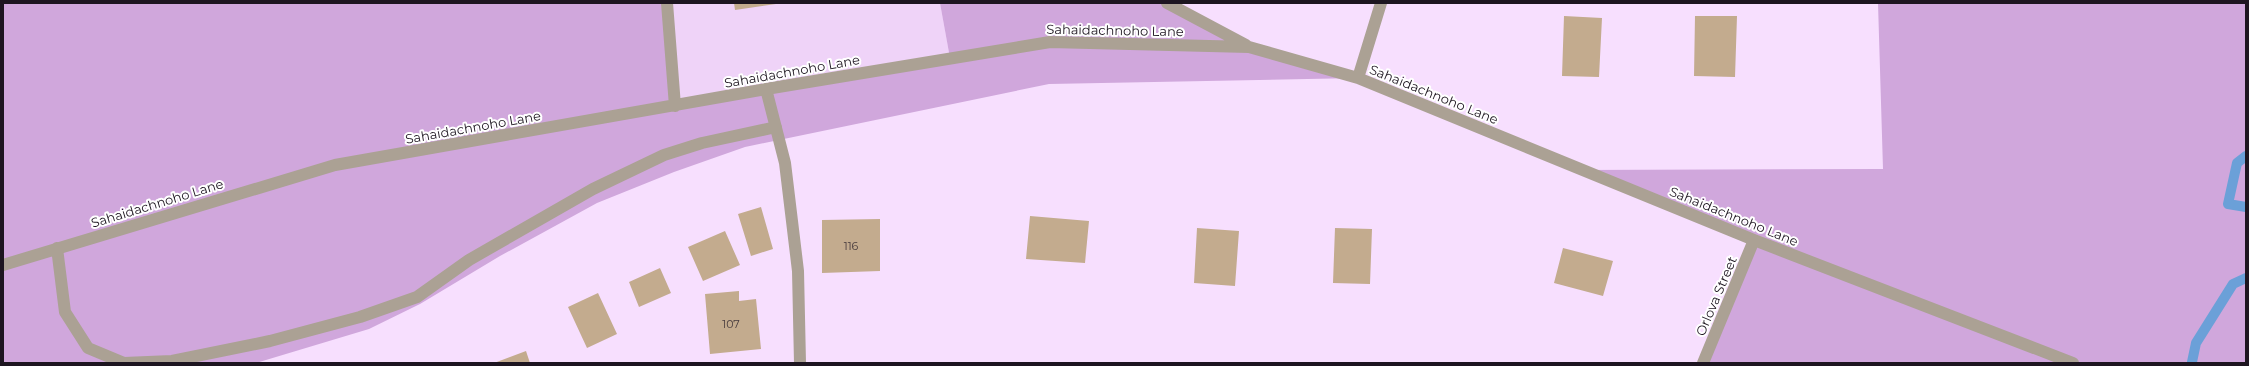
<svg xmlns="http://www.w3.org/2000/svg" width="2249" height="366" font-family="Montserrat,sans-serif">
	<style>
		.built { fill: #efd3f8 }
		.green { fill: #d0a7dc }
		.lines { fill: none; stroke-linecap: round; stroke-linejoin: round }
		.stream { stroke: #6ba0d8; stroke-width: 10 }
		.building { fill: #c3ab8e }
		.minor { stroke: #aba194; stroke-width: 12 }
		.labels { text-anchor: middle; stroke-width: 4; stroke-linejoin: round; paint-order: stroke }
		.number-label { font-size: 11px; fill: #463a3c }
		.street-label { font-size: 13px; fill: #1d1520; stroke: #fff }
	</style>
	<rect width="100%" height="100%" fill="#f7dffe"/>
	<path class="built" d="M667 3H940L950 58 675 106Z"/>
	<path class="green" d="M3 3H667L675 105 950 58 940 3H1167L1249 47 1358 78 1049 84 745 147 674 172 597 203 500 256 420 304 369 329 256 363H3Z
		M1878 3H2246V363H1703L1754 240 1580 170 1883 169Z"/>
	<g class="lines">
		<path class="stream" d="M2246 156 2237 163 2228 204 2246 207
			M2192 362 2196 343 2233 284 2246 278"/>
	</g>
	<path class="building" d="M734 3H776V4L735 10Z
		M1564 16 1602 18 1599 77 1562 76Z
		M1695 16H1737L1735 77 1694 76Z
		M761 207 773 249 751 256 738 214Z
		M1030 216 1089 221 1085 263 1026 259Z
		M880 219V271L822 273V220Z
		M1197 228 1239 231 1235 286 1194 283Z
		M1335 228 1372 229 1370 284 1333 283Z
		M725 231 740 265 703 281 688 247Z
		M1563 248 1613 261 1603 296 1554 283Z
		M660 268 671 293 639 307 629 282Z
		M739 291V301L756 299 761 349 710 354 705 294Z
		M598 293 617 334 587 348 568 307Z
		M526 351 530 363H494Z"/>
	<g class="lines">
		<path class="minor" d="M667 3 675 106
			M1167 3 1246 45
			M1358 78 1381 3
			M766 89 785 163 798 271 800 363
			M57 248 65 312 88 348 124 363 172 361 270 341 360 317 417 297 469 260 593 189 664 155 702 143 776 127
			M3 265 335 165 766 89 1050 42 1249 47 1358 78 1754 240 2073 363
			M1703 363 1754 240"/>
	</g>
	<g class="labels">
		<g class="number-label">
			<text x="851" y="250">116</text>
			<text x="731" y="328">107</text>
		</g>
		<g class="street-label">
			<text transform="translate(1115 30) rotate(1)" y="5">Sahaidachnoho Lane</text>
			<text transform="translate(792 71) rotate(-10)" y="5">Sahaidachnoho Lane</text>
			<text transform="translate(1434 94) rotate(22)" y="5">Sahaidachnoho Lane</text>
			<text transform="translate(473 127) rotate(-10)" y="5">Sahaidachnoho Lane</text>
			<text transform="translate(157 203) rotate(-17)" y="5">Sahaidachnoho Lane</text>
			<text transform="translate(1734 216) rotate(22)" y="5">Sahaidachnoho Lane</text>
			<text transform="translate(1716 296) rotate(-67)" y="5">Orlova Street</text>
		</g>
	</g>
	<rect width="2249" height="366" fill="none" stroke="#1d1520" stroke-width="8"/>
</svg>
